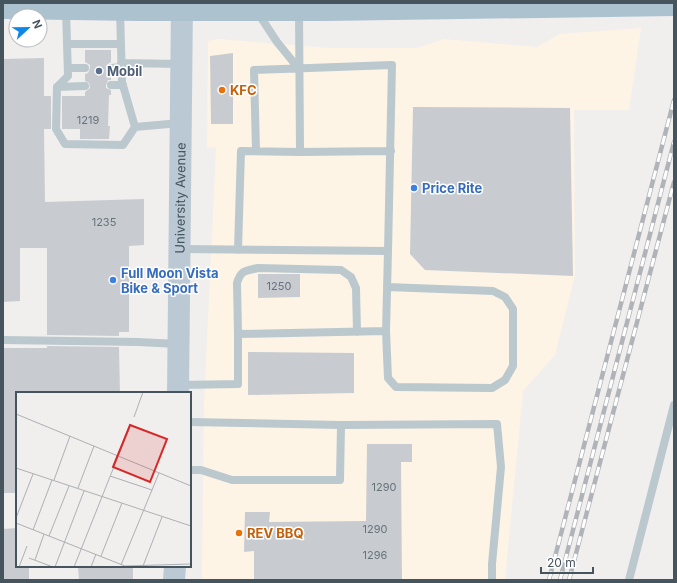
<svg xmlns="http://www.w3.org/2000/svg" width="677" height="583" font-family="Inter,sans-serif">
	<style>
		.commercial { fill: #fdf4e6 }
		.building { fill: #c8ccd1 }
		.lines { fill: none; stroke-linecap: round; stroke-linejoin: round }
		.lane { stroke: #bbc8ce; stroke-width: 8 }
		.secondary { stroke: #bbc9d4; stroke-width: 22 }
		.primary { stroke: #acc2cf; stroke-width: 22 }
		.rail-casing { stroke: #b0b4b9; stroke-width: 4.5 }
		.rail { stroke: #fff; stroke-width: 3; stroke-dasharray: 9; stroke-linecap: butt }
		.service-dot { fill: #5c6f8a; stroke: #fff; stroke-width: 1.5 }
		.food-dot { fill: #e8710a; stroke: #fff; stroke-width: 1.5 }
		.shop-dot { fill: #3f7fe0; stroke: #fff; stroke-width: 1.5 }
		.labels { text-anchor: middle; stroke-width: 3; stroke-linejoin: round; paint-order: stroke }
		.number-label { font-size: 11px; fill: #66727a }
		.service-label { font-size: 13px; font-weight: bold; fill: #4e5e75; stroke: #fff; text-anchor: start }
		.food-label { font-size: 13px; font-weight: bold; fill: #c56008; stroke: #fff; text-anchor: start }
		.shop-label { font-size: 13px; font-weight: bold; fill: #366cbe; stroke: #fff; text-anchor: start }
		.street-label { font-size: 13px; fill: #45545d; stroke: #fff }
		.inset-road { fill: none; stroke: #acb0b4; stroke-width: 1 }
		.view { fill: #d62828; fill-opacity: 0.15; stroke: #d62828; stroke-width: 2 }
		.inset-edge { fill: none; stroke: #45545d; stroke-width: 2 }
	</style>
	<rect width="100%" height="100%" fill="#f1eeee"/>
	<path class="commercial" d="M641 28 629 110H574L575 275 555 355 523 391 505 580H202L204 404 216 148 207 147 208 41 218 39 329 48H417L444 39 537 47 560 34Z"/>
	<path class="building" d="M85 50H111V62L108 64 106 68 107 72 111 73V80H108L106 85V88L111 90V95H109L108 126H110L109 139H80V129H62V96H85V92L90 88 89 83 85 81V74L88 73 90 68V65L85 62Z
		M233 53V124H211L210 56Z
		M44 58V96H51V129H44L45 202 144 199V245L129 246V332H119V336L47 335V248H20V301L3 302V59Z
		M413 107 570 108 573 276 425 270 410 254Z
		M258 274H300V297L258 298Z
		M47 346 119 347 120 393H17V493H3V348H47Z
		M248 352 354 353V393L248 395Z
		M367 444H412V462H401L402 580H254V551L244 552 245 512H270L269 522 366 521Z
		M17 528V566H29V580H3V529Z
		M78 566H133V580H79Z"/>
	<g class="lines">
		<path class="lane" d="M66 10 68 76 57 87 56 129 65 144 123 145 135 127 180 123
			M120 10 122 82 135 127
			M258 13 277 42 299 69
			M68 44H121
			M121 63 180 64
			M68 68H85
			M111 68 121 67
			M111 85H123
			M57 87 85 86
			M300 152 391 151
			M180 249 388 251 392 65 254 70 256 151
			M238 250 241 151 300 152 299 10
			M386 331 388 378 396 387 492 388 505 380 513 366V309L505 297 493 291 387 287
			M238 334 237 283C241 270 245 271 258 268L341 270 351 277 356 288 357 332
			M3 340 138 342 178 344
			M179 385 238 384V334L386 331 388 251
			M190 422 341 425 340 480H232L201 470H190
			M341 425 497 424 501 467 492 564V580
			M629 580 674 405"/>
		<g class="secondary">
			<path id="s1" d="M178 393 182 3"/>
			<path d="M174 580 175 566"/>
		</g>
		<path class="primary" d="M3 8 139 10H325L674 5"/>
		<g class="rail-casing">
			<path id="rail" d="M549 580 674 100
				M560 580 674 142
				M569 580 674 182"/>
		</g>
		<use href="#rail" class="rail"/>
	</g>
	<circle class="service-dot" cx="99" cy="71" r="4"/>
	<g class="food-dot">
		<circle cx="222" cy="90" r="4"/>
		<circle cx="239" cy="533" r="4"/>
	</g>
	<g class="shop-dot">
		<circle cx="414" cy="188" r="4"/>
		<circle cx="113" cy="280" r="4"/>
	</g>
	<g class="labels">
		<g class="number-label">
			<text x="88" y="124">1219</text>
			<text x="104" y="226">1235</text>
			<text x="279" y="290">1250</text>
			<text x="384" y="491">1290</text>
			<text x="375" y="533">1290</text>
			<text x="375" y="559">1296</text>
		</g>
		<g class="service-label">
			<text x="107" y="76">Mobil</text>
		</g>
		<g class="food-label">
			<text x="230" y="95">KFC</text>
			<text x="247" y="538">REV BBQ</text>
		</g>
		<g class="shop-label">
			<text x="422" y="193">Price Rite</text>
			<text x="121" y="278">Full Moon Vista<tspan x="121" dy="15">Bike &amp; Sport</tspan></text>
		</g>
		<g class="street-label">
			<text dy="5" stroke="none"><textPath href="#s1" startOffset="195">University Avenue</textPath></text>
		</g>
	</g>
	<g transform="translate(16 392)">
		<rect width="175" height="175" fill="#f1eeee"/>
		<path class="inset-road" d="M0 22 175 94M118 25 127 0M0 76 175 134M94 84 136 98M38 88 54 44M62 96 78 54M0 126 17 82M0 131 109 174 175 172M17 138 36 88M33 144 53 94M85 164 106 111M13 166 37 175M19 168 28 142M105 173 143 81M127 174 146 125M3 175 11 154M39 175 68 99M58 175 115 32M75 175 80 162"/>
		<path class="view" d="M114 33 151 47 134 90 97 75Z"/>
		<rect width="175" height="175" class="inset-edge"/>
	</g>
	<rect width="677" height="583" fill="none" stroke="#45545d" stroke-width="8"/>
	<g transform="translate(28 28) rotate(68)"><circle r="19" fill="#ffffff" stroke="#b5bbbe"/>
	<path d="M0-3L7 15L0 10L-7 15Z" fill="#0e87eb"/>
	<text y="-6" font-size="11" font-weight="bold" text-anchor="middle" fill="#45545d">N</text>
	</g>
	<path d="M541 567v6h52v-6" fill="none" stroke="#45545d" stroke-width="2"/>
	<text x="547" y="567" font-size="12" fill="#45545d" stroke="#ffffff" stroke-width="3" paint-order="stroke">20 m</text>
</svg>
